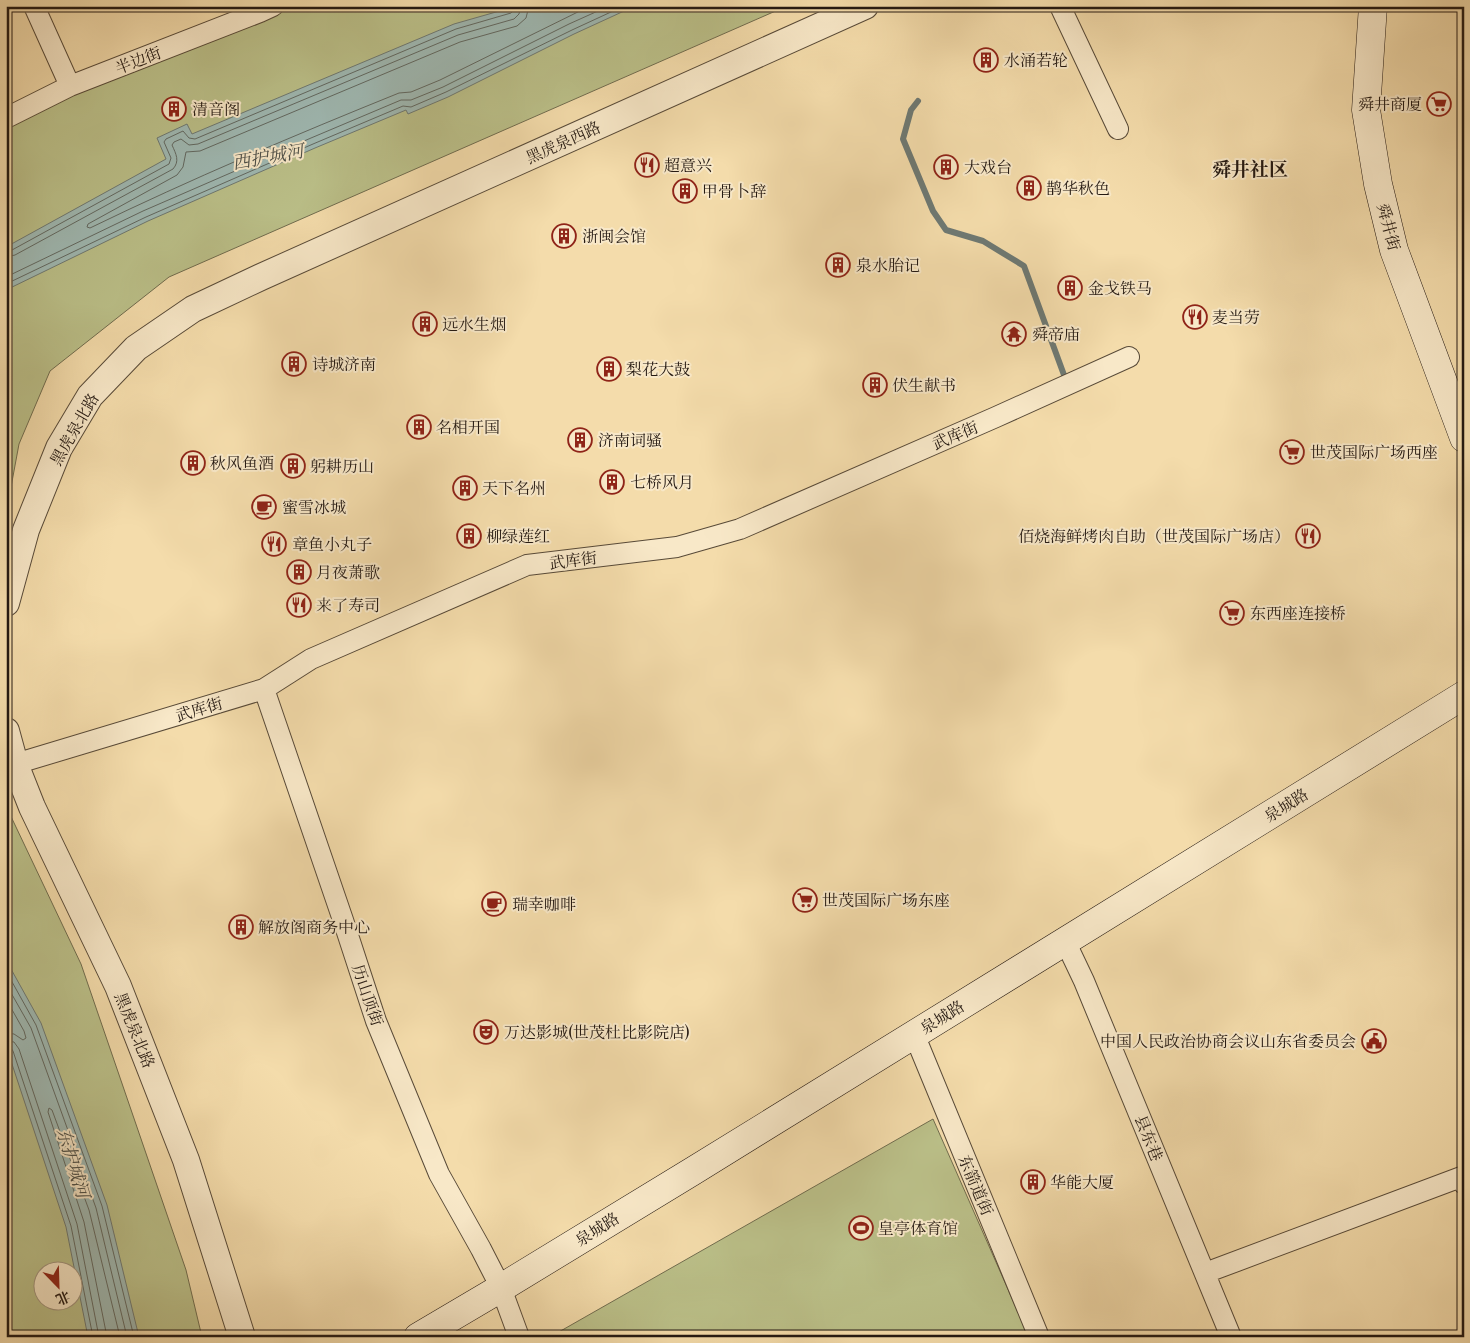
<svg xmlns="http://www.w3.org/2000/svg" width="1470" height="1343" font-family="'Libre Bodoni','Noto Serif SC',serif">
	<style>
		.green { fill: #bbc089; stroke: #706c4e; fill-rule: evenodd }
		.water { fill: #9fb9b3; stroke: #6e7973 }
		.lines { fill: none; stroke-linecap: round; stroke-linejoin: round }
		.shore { stroke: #626962; stroke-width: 1 }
		.stream { stroke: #6e7973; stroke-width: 6 }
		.minor-casing { stroke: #584a38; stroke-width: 22 }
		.tertiary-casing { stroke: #584a38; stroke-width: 28 }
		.secondary-casing { stroke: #241912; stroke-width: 29 }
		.minor { stroke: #f8e8c8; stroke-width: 20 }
		.tertiary { stroke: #f8e8c8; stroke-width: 26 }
		.secondary { stroke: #f8e8c8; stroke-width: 28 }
		.labels { text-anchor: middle; stroke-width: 4; stroke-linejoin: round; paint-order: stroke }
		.street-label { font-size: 16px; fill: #241912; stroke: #f8e8c8 }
		.poi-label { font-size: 16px; fill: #241912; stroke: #f8e8c8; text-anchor: start }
		.water-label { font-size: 18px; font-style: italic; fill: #4f514a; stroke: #f8e8c8 }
		.quarter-label { font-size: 19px; font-weight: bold; fill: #241912; stroke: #f8e8c8 }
	</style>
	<rect width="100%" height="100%" fill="#f4dcab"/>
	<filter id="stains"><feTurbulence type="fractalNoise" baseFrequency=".004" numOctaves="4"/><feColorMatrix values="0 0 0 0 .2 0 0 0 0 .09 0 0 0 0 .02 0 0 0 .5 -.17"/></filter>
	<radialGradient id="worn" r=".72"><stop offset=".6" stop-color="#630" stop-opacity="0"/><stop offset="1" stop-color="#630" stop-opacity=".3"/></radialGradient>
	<path class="green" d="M287 6H787L169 277 50 371 19 444 6 514V123L77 90 265 17Z
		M6 806 81 964 186 1270 202 1337H6ZM42 1270H72V1300H42Z
		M933 1119 1029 1337H550Z"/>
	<path class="water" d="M517 6H635L574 34 448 97 408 114 406 110 315 148 148 221 6 290V247L166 159 157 138 187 124 192 134 454 24Z
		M6 960 41 1023 107 1205 139 1337H88L66 1227 6 1046Z"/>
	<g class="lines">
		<path class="shore" d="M529 6 526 18 517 26 460 42 200 151 186 152 183 167 177 175 88 224 87 227 90 228C191 179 295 135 399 93L411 92 440 80 590 6
			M6 251 12 250 169 164 171 158 164 142 166 139 183 131 189 138 195 139 456 29 511 13 514 10 515 6
			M6 257 15 255 173 169C180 161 176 154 172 145L174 142 181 139 189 145 198 144 458 35 514 19 519 14 521 6
			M6 277 143 211 311 138 401 100H411L443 87 569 24 609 6
			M6 284 146 217 313 144 403 106 411 107 446 92 572 30 624 6
			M6 971 36 1025 102 1206 134 1337
			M6 984 31 1028 96 1208 127 1337
			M6 999 24 1031 26 1038 23 1040 14 1034 6 1033
			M6 1041 14 1042 19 1049 77 1224 99 1337
			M6 1047 11 1048 13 1051 71 1226 93 1337
			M107 1337 84 1222 48 1112 49 1108 52 1110 89 1210 120 1337"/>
		<path class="stream" d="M918 101 911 110 903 139 933 211 946 230 983 241 1024 266 1064 375"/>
		<g class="minor-casing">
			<path id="minor" d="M34 6 70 86
				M1060 6 1118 129
				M6 118 70 86 260 12 273 6
				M264 689 343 920 376 1021 439 1174 481 1249 501 1288 519 1337
				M15 764 264 689 311 659 527 565 677 547 740 529 996 417 1129 357
				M1065 941 1084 981 1231 1337
				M914 1034 1039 1337
				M1205 1273 1461 1177 1464 1184"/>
		</g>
		<g class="tertiary-casing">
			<path id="tertiary" d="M6 603 26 530 59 448 90 396 136 348 193 309 261 277 865 6
				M6 731 15 764 32 807 118 986 186 1160 242 1337"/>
		</g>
		<g class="secondary-casing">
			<path id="secondary" d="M1373 6 1366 110 1378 184 1394 250 1464 438
				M418 1337 501 1288 693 1171 1464 695"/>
		</g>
		<use href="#minor" class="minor"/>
		<use href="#tertiary" class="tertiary"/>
		<use href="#secondary" class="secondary"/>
	</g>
	<defs>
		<g id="building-ring" transform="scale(1.25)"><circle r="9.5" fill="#f8e8c8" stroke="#8f2418" stroke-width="1.5"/><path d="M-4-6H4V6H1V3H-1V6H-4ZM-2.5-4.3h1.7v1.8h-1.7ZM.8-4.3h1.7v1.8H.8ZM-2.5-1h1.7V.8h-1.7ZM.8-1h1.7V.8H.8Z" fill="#8f2418"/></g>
		<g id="supermarket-ring" transform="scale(1.25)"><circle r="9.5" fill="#f8e8c8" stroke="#8f2418" stroke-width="1.5"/><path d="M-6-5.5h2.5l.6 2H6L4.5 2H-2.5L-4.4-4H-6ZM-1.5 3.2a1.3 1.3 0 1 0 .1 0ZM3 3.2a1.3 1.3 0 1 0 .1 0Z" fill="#8f2418"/></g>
		<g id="restaurant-ring" transform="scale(1.25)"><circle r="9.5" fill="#f8e8c8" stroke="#8f2418" stroke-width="1.5"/><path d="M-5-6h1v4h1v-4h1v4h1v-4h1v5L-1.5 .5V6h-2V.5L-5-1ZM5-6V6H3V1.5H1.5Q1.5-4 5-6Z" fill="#8f2418"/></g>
		<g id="temple-ring" transform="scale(1.25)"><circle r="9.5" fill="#f8e8c8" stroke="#8f2418" stroke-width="1.5"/><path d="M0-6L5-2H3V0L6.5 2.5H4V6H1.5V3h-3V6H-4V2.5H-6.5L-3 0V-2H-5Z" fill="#8f2418"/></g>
		<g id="cafe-ring" transform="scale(1.25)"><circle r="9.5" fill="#f8e8c8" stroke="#8f2418" stroke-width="1.5"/><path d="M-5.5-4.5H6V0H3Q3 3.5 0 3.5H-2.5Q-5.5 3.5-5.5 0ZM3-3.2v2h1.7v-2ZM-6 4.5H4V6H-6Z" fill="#8f2418"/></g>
		<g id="theatre-ring" transform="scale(1.25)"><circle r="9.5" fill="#f8e8c8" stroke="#8f2418" stroke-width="1.5"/><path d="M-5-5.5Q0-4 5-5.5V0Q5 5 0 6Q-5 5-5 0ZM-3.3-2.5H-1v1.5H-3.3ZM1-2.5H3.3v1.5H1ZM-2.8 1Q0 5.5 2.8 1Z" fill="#8f2418"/></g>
		<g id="civic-ring" transform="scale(1.25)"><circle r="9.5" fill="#f8e8c8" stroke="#8f2418" stroke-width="1.5"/><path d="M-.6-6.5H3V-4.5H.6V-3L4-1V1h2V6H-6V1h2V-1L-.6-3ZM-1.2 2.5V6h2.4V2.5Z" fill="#8f2418"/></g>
		<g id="stadium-ring" transform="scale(1.25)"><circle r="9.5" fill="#f8e8c8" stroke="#8f2418" stroke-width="1.5"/><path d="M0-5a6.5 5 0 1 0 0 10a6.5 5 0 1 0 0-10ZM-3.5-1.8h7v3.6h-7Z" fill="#8f2418"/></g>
	</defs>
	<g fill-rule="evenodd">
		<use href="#building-ring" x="986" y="60"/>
		<use href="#supermarket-ring" x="1439" y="104"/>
		<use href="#building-ring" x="174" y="109"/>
		<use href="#restaurant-ring" x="647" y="165"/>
		<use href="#building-ring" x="946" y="167"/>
		<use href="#building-ring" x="1029" y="188"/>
		<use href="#building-ring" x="685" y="191"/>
		<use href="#building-ring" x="564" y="236"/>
		<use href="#building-ring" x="838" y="265"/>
		<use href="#building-ring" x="1070" y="288"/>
		<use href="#restaurant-ring" x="1195" y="317"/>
		<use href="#building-ring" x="425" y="324"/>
		<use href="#temple-ring" x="1014" y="334"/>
		<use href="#building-ring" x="294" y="364"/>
		<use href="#building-ring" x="609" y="369"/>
		<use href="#building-ring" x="875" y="385"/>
		<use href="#building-ring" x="419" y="427"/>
		<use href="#building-ring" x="580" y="440"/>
		<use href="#supermarket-ring" x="1292" y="452"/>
		<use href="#building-ring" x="193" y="463"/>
		<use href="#building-ring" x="293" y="466"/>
		<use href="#building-ring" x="612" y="482"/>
		<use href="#building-ring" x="465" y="488"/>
		<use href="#cafe-ring" x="264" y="507"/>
		<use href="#building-ring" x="469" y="536"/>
		<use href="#restaurant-ring" x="1308" y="536"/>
		<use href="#restaurant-ring" x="274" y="544"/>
		<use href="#building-ring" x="299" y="572"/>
		<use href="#restaurant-ring" x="299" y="605"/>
		<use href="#supermarket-ring" x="1232" y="613"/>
		<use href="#supermarket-ring" x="805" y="900"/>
		<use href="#cafe-ring" x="494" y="904"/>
		<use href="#building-ring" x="241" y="927"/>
		<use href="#theatre-ring" x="486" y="1032"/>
		<use href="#civic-ring" x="1374" y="1041"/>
		<use href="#building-ring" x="1033" y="1182"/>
		<use href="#stadium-ring" x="861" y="1228"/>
	</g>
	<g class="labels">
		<g class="street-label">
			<text transform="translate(138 60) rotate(-21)" y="6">半边街</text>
			<text transform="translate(563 142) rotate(-24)" y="6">黑虎泉西路</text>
			<text transform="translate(1389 227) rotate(75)" y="6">舜井街</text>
			<text transform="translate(74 429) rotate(-60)" y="6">黑虎泉北路</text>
			<text transform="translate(955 435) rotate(-23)" y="6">武库街</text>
			<text transform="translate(573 560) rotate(-7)" y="6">武库街</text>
			<text transform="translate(199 709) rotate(-17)" y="6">武库街</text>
			<text transform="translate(1286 805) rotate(-32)" y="6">泉城路</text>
			<text transform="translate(368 995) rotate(71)" y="6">历山顶街</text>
			<text transform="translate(942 1017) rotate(-32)" y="6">泉城路</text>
			<text transform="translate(135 1030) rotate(68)" y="6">黑虎泉北路</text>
			<text transform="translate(1149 1138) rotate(68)" y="6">县东巷</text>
			<text transform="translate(976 1185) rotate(67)" y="6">东箭道街</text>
			<text transform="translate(597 1229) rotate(-32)" y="6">泉城路</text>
		</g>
		<g class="poi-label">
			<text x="1004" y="66">水涌若轮</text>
			<text x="1422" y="110" text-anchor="end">舜井商厦</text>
			<text x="192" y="115">清音阁</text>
			<text x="664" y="171">超意兴</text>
			<text x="964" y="173">大戏台</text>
			<text x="1046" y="194">鹊华秋色</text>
			<text x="702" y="197">甲骨卜辞</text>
			<text x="582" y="242">浙闽会馆</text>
			<text x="856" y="271">泉水胎记</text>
			<text x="1088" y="294">金戈铁马</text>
			<text x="1212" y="323">麦当劳</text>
			<text x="442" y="330">远水生烟</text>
			<text x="1032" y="340">舜帝庙</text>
			<text x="312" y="370">诗城济南</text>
			<text x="626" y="375">梨花大鼓</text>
			<text x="892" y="391">伏生献书</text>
			<text x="436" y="433">名相开国</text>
			<text x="598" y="446">济南词骚</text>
			<text x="1310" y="458">世茂国际广场西座</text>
			<text x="210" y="469">秋风鱼酒</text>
			<text x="310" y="472">躬耕历山</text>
			<text x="630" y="488">七桥风月</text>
			<text x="482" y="494">天下名州</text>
			<text x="282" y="513">蜜雪冰城</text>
			<text x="486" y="542">柳绿莲红</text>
			<text x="1290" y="542" text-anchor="end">佰烧海鲜烤肉自助（世茂国际广场店）</text>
			<text x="292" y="550">章鱼小丸子</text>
			<text x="316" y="578">月夜萧歌</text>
			<text x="316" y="611">来了寿司</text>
			<text x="1250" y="619">东西座连接桥</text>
			<text x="822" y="906">世茂国际广场东座</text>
			<text x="512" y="910">瑞幸咖啡</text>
			<text x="258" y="933">解放阁商务中心</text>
			<text x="504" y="1038">万达影城(世茂杜比影院店)</text>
			<text x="1356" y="1047" text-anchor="end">中国人民政治协商会议山东省委员会</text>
			<text x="1050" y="1188">华能大厦</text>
			<text x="878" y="1234">皇亭体育馆</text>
		</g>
		<g class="water-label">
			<text transform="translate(268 157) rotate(-10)" y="6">西护城河</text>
			<text transform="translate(73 1163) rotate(73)" y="6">东护城河</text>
		</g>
		<g class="quarter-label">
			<text x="1250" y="176">舜井社区</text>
		</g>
	</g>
	<rect width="1470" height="1343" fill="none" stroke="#f4dcab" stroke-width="25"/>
	<rect x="8" y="8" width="1455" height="1328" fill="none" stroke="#241912" stroke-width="2.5"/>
	<rect x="12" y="12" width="1445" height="1318" fill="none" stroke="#241912"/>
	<g transform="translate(58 1286) rotate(157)"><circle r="24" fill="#f8e8c8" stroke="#a3957f"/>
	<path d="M0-4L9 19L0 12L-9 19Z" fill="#8f2418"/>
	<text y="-8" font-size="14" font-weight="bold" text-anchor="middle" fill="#241912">北</text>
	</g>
	<rect width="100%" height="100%" filter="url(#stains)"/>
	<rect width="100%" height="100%" fill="url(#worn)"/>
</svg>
